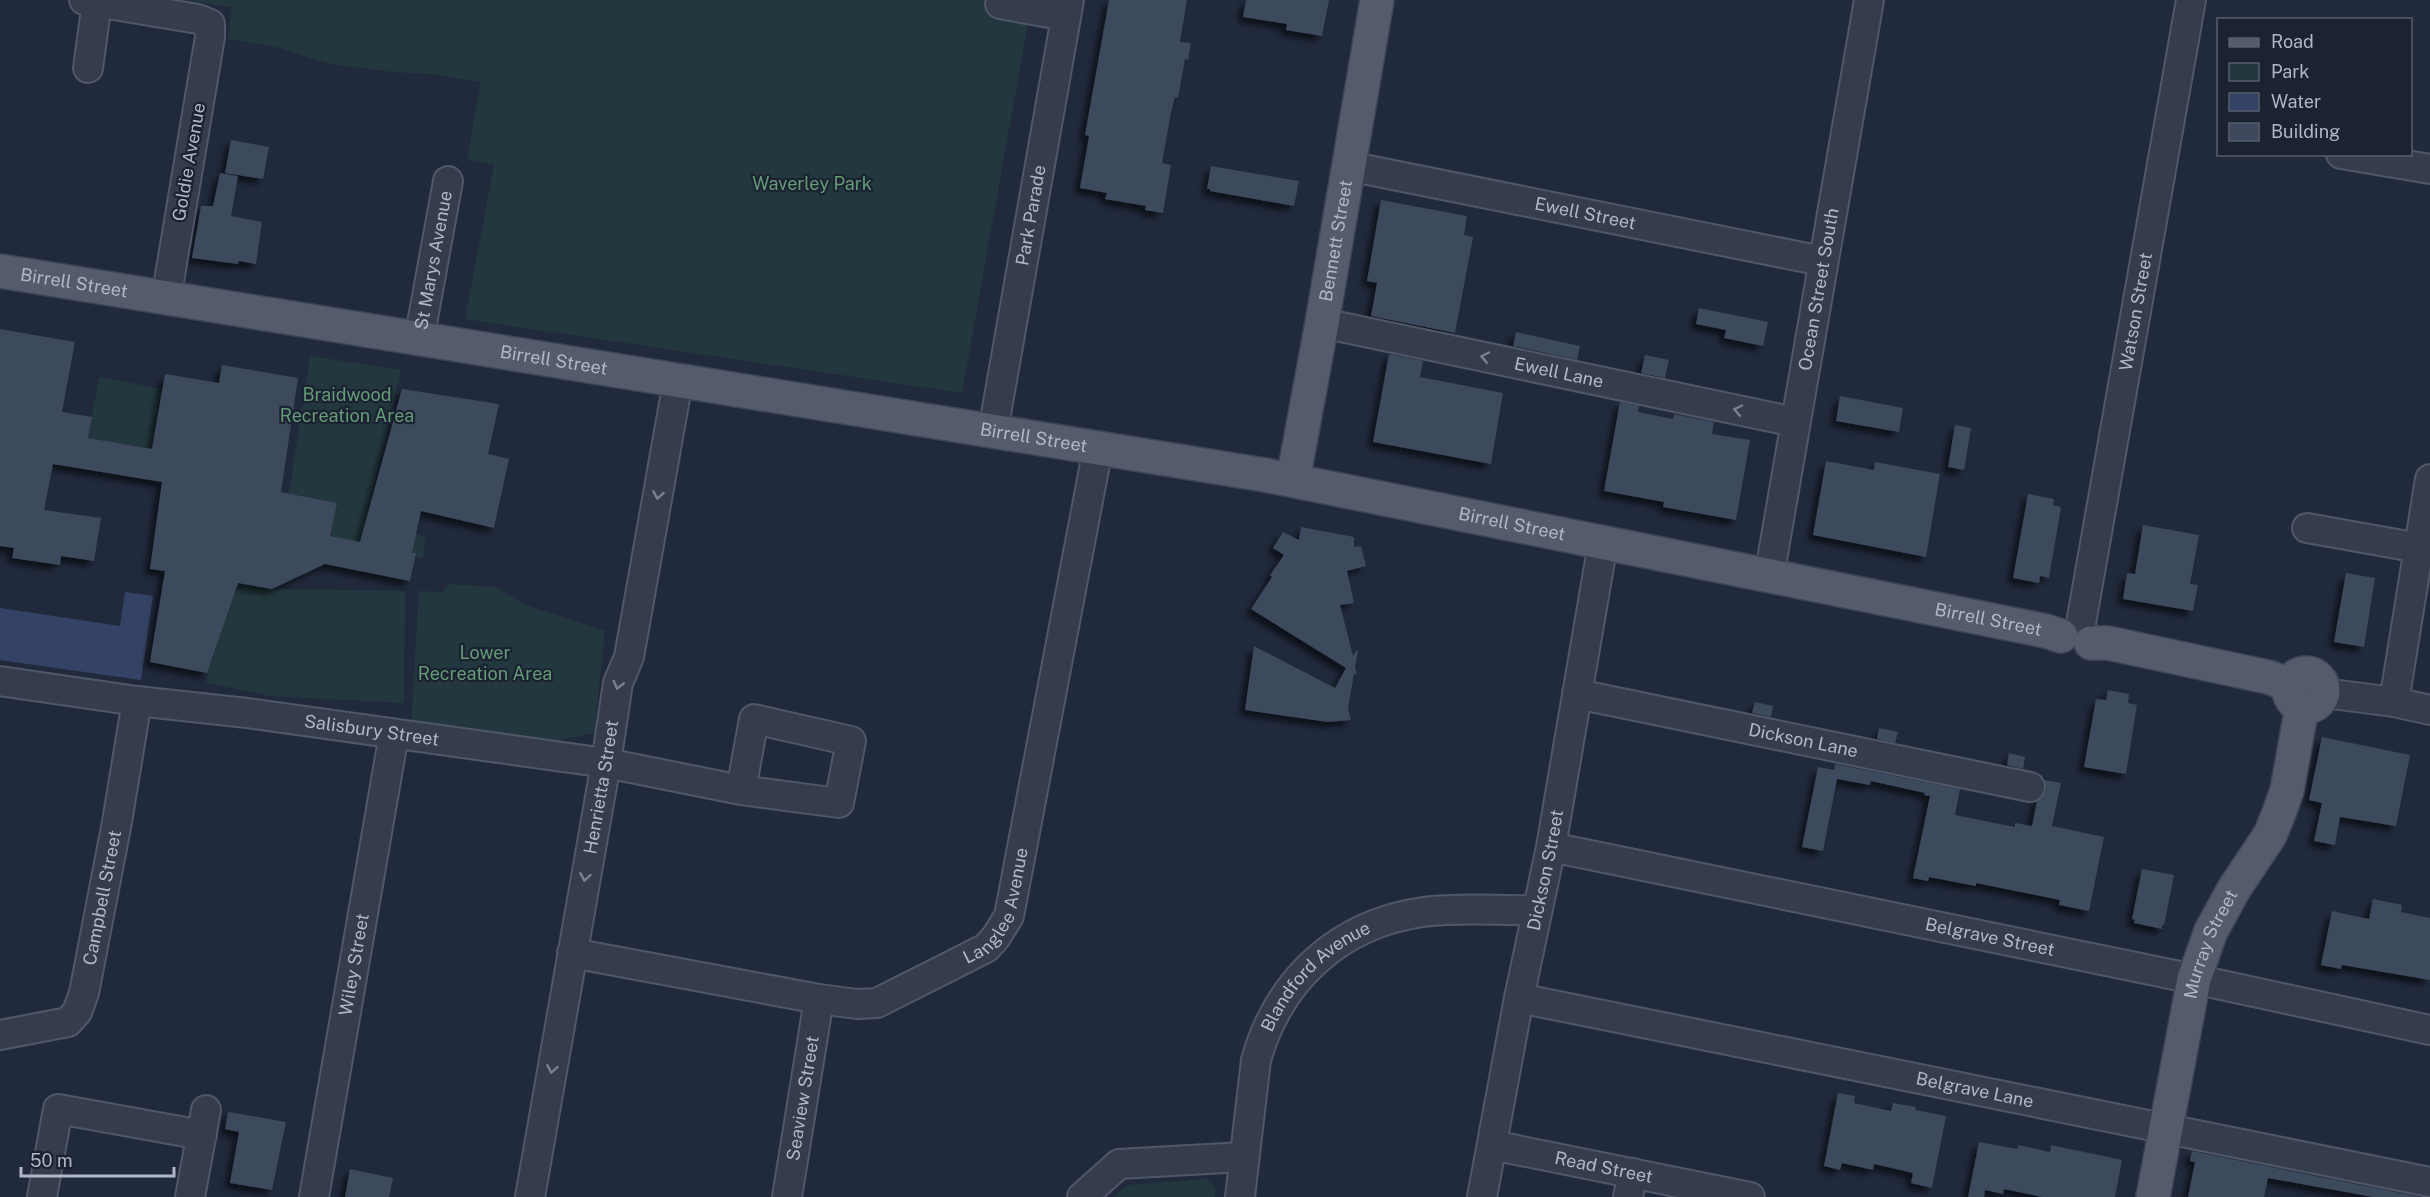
<svg xmlns="http://www.w3.org/2000/svg" width="2430" height="1197" font-family="'Public Sans',sans-serif">
	<style>
		.green { fill: #23383e }
		.water { fill: #344365 }
		.building { fill: #3d485c; filter: url(#shadow) }
		.lines { fill: none; stroke-linecap: round; stroke-linejoin: round }
		.minor-casing { stroke: #505768; stroke-width: 32 }
		.major-casing { stroke: #3e4656; stroke-width: 36 }
		.minor { stroke: #353d4d; stroke-width: 28 }
		.major { stroke: #535b6d; stroke-width: 33 }
		.oneway { stroke: #798091 }
		.labels { text-anchor: middle; stroke-width: 4.5; stroke-linejoin: round; paint-order: stroke }
		.street-label { font-size: 18px; fill: #b1b7c8; stroke: #1b2232 }
		.park-label { font-size: 18px; fill: #669b77; stroke: #1b2232 }
	</style>
	<defs>
		<filter id="shadow"><feDropShadow dx="-5.5" dy="5.5" stdDeviation="3" flood-color="#0009"/></filter>
	</defs>
	<rect width="100%" height="100%" fill="#212a3d"/>
	<path class="green" d="M186 0H1032L962 393 465 319 494 165 467 159 481 82 432 74 392 72 326 63 280 48 228 39 232 7Z
		M310 356 401 370 367 515 425 537 423 559 330 536 336 503 289 493Z
		M99 377 163 389 152 449 88 438Z
		M238 583 272 589 405 591 404 703 270 696 207 683 208 588Z
		M449 584 496 587 525 605 605 631 594 733 559 740 411 729 419 591 442 592Z
		M1207 1179 1216 1189 1215 1197H1114L1127 1185Z"/>
	<path class="water" d="M125 592 153 596 141 680 0 660V608L120 626Z"/>
	<path class="building" d="M1109 0H1187L1180 42 1191 43 1188 60 1185 59 1178 98 1175 97 1171 113 1162 163 1171 165 1163 213 1145 210 1146 206 1105 199 1107 193 1080 188 1089 136 1085 135Z
		M1246 0H1329L1322 36 1286 30 1287 24 1243 17Z
		M231 140 269 147 263 179 225 173Z
		M1211 166 1299 181 1294 206 1210 191V189H1207Z
		M220 173 238 176 231 216 262 222 256 264 239 261 238 264 192 258 201 206H213Z
		M1381 200 1467 216 1464 235 1473 237 1455 333 1371 316 1377 283 1367 281Z
		M1699 308 1768 322 1763 346 1724 338 1726 330 1696 324Z
		M0 329 75 342 62 412 92 417 88 438 152 449 165 374 219 383 222 365 298 378 281 492 337 503 330 536 360 542 402 389 499 404 488 454 509 459 494 528 421 511 412 553H416L410 581 325 564 272 589 238 583 207 673 150 662 165 571 150 569 162 482 53 464 44 510 101 518 94 561 61 556 60 565 12 558 14 548 0 546Z
		M1516 332 1580 346 1577 360 1513 346Z
		M1389 354 1423 361 1420 377 1503 393 1491 464 1373 442Z
		M1645 355 1669 360 1665 378 1641 373Z
		M1840 396 1903 408 1899 432 1836 421Z
		M1620 402 1639 406 1638 412 1673 419 1674 414 1714 422 1712 434 1750 440 1736 520 1663 507 1664 502 1604 491Z
		M1955 425 1971 428 1964 470 1948 467Z
		M1826 461 1874 470 1875 462 1940 474 1926 557 1813 535Z
		M2028 494 2054 499 2053 505 2061 507 2049 578 2040 576 2039 583 2013 578Z
		M2143 525 2199 535 2190 584 2198 585 2193 611 2123 599 2127 573 2135 574Z
		M1301 527 1354 537V547L1361 546 1366 566 1347 571 1354 603 1340 605 1353 656 1356 651H1358L1355 667 1357 675 1354 673 1348 709 1351 720 1328 722 1245 710 1254 646 1335 688 1346 668 1251 609 1272 577 1270 575 1284 555 1273 548 1283 532 1299 540Z
		M2346 573 2375 578 2364 647 2334 642Z
		M2108 690 2129 694 2128 703 2137 705 2126 774 2084 767 2096 699 2106 700Z
		M1755 702 1773 706 1771 717 1752 713Z
		M1879 728 1898 732 1895 743 1877 739Z
		M2322 737 2410 755 2396 826 2340 817 2335 845 2314 841 2322 803 2309 800Z
		M2009 753 2025 757 2023 769 2007 765Z
		M1835 764 1960 789 1955 815 2015 827V823L2032 826 2037 801 2046 791 2044 780 2061 783 2052 826 2104 837 2089 911 2059 905 2060 900 1976 883V886L1929 877 1928 881 1913 878 1930 796 1924 795 1925 793 1871 781 1870 785 1837 779 1823 851 1802 847 1818 767 1834 770Z
		M2142 869 2174 875 2164 925H2162V929L2134 923 2135 920 2132 919Z
		M2373 899 2402 905 2401 912 2430 918V980L2342 965 2341 969 2321 965 2332 911 2369 919Z
		M1838 1093 1855 1096 1854 1103 1891 1111 1893 1103 1916 1107 1915 1110 1946 1116 1932 1188 1911 1183 1913 1173 1874 1164 1873 1170 1842 1163 1840 1170 1824 1166Z
		M228 1112 286 1122 272 1190 230 1183 239 1132 225 1129Z
		M1979 1142 2017 1149 2018 1145 2050 1152 2051 1145 2122 1160 2115 1197H2042L2004 1189 2003 1194 1985 1190 1984 1197H1968Z
		M2192 1151 2421 1197H2373L2268 1178 2264 1197H2188L2195 1162 2190 1161Z
		M350 1169 393 1178 389 1197H345Z"/>
	<g class="lines">
		<g class="minor-casing">
			<g id="minor">
				<path d="M84 0 198 19 210 24V37L166 299"/>
				<path d="M1000 4 1066 16"/>
				<path d="M88 68 97 2"/>
				<path d="M2341 154 2430 169"/>
				<path id="s1" d="M1348 166 1822 261"/>
				<path id="s2" d="M1322 323 1795 422"/>
				<path id="s3" d="M419 340 448 181"/>
				<path id="s4" d="M993 431 1069 0"/>
				<path d="M2307 528 2419 548"/>
				<path id="s5" d="M1769 577 1869 0"/>
				<path id="s6" d="M2081 623 2191 0"/>
				<path id="s7" d="M0 681 137 701 247 713 606 763 741 790 839 803 851 741 754 719 741 790"/>
				<path d="M2324 693 2394 702 2430 710"/>
				<path id="s8" d="M1577 694 2030 787"/>
				<path d="M2394 702 2430 479"/>
				<path id="s9" d="M1551 847 2194 979 2430 1030"/>
				<path id="s10" d="M572 953 819 999 857 1004 877 1003 986 948 996 937 1009 916 1098 448"/>
				<path id="s11" d="M1519 998 2430 1182"/>
				<path id="s12" d="M0 1035 68 1022 77 1012 84 993 117 822 137 701"/>
				<path id="s13" d="M1492 1145 1750 1197"/>
				<path d="M42 1197 58 1109 202 1135"/>
				<path d="M190 1197 206 1110"/>
				<path id="s14" d="M314 1197 394 734"/>
				<path id="s15" d="M530 1197 606 763 618 683 629 657 678 381"/>
				<path id="s16" d="M787 1197 819 999"/>
				<path d="M1082 1197 1119 1164 1243 1157"/>
				<path id="s17" d="M1240 1197 1256 1060C1279 979 1339 924 1423 912 1460 907 1500 911 1537 910"/>
				<path id="s18" d="M1482 1197 1519 998 1551 847 1603 543"/>
				<path d="M1628 1197 1633 1173"/>
			</g>
		</g>
		<g class="major-casing">
			<g id="major">
				<path id="s19" d="M0 271 1265 475C1526 526 1785 580 2046 631L2061 636"/>
				<path id="s20" d="M1293 480 1322 323 1377 0"/>
				<path d="M2091 643H2108L2268 677 2290 685"/>
				<circle cx="2306" cy="690" r="17"/>
				<path id="s21" d="M2153 1197 2194 979 2211 931 2234 889 2270 835 2279 813 2287 790 2302 707"/>
			</g>
		</g>
		<use href="#minor" class="minor"/>
		<use href="#major" class="major"/>
	</g>
	<defs><path id="oneway-chevron" d="M-2-3.5L2.5 0L-2 3.5" fill="none" stroke-width="1.6" stroke-linecap="round" stroke-linejoin="round" transform="scale(1.5)"/></defs>
	<g class="oneway">
		<use href="#oneway-chevron" transform="translate(1485 357) rotate(-168)"/>
		<use href="#oneway-chevron" transform="translate(1738 410) rotate(-168)"/>
		<use href="#oneway-chevron" transform="translate(658 495) rotate(100)"/>
		<use href="#oneway-chevron" transform="translate(618 685) rotate(104)"/>
		<use href="#oneway-chevron" transform="translate(585 877) rotate(100)"/>
		<use href="#oneway-chevron" transform="translate(552 1069) rotate(100)"/>
	</g>
	<g class="labels">
		<g class="street-label">
			<text transform="translate(189 162) rotate(-80)" y="6">Goldie Avenue</text>
			<text dy="6" stroke="none"><textPath href="#s1" startOffset="242">Ewell Street</textPath></text>
			<text dy="6" stroke="none"><textPath href="#s4" startOffset="219">Park Parade</textPath></text>
			<text dy="6" stroke="none"><textPath href="#s20" startOffset="243">Bennett Street</textPath></text>
			<text dy="6" stroke="none"><textPath href="#s3" startOffset="81">St Marys Avenue</textPath></text>
			<text dy="6" stroke="none"><textPath href="#s19" startOffset="75">Birrell Street</textPath></text>
			<text dy="6" stroke="none"><textPath href="#s5" startOffset="292">Ocean Street South</textPath></text>
			<text dy="6" stroke="none"><textPath href="#s6" startOffset="316">Watson Street</textPath></text>
			<text dy="6" stroke="none"><textPath href="#s19" startOffset="561">Birrell Street</textPath></text>
			<text dy="6" stroke="none"><textPath href="#s2" startOffset="242">Ewell Lane</textPath></text>
			<text dy="6" stroke="none"><textPath href="#s19" startOffset="1047">Birrell Street</textPath></text>
			<text dy="6" stroke="none"><textPath href="#s19" startOffset="1533">Birrell Street</textPath></text>
			<text dy="6" stroke="none"><textPath href="#s19" startOffset="2019">Birrell Street</textPath></text>
			<text dy="6" stroke="none"><textPath href="#s7" startOffset="375">Salisbury Street</textPath></text>
			<text dy="6" stroke="none"><textPath href="#s8" startOffset="231">Dickson Lane</textPath></text>
			<text dy="6" stroke="none"><textPath href="#s15" startOffset="416">Henrietta Street</textPath></text>
			<text dy="6" stroke="none"><textPath href="#s18" startOffset="333">Dickson Street</textPath></text>
			<text dy="6" stroke="none"><textPath href="#s12" startOffset="200">Campbell Street</textPath></text>
			<text dy="6" stroke="none"><textPath href="#s10" startOffset="474">Langlee Avenue</textPath></text>
			<text dy="6" stroke="none"><textPath href="#s9" startOffset="448">Belgrave Street</textPath></text>
			<text dy="6" stroke="none"><textPath href="#s21" startOffset="260">Murray Street</textPath></text>
			<text dy="6" stroke="none"><textPath href="#s14" startOffset="236">Wiley Street</textPath></text>
			<text dy="6" stroke="none"><textPath href="#s17" startOffset="244">Blandford Avenue</textPath></text>
			<text dy="6" stroke="none"><textPath href="#s11" startOffset="465">Belgrave Lane</textPath></text>
			<text dy="6" stroke="none"><textPath href="#s16" startOffset="100">Seaview Street</textPath></text>
			<text dy="6" stroke="none"><textPath href="#s13" startOffset="114">Read Street</textPath></text>
		</g>
		<g class="park-label">
			<text x="812" y="190">Waverley Park</text>
			<text x="347" y="401">Braidwood<tspan x="347" dy="21">Recreation Area</tspan></text>
			<text x="485" y="659">Lower<tspan x="485" dy="21">Recreation Area</tspan></text>
		</g>
	</g>
	<rect x="2217" y="18" width="195" height="138" fill="#1b2232" stroke="#575e6e" stroke-width="1.5"/>
	<rect x="2229" y="38" width="30" height="9" fill="#535b6d" stroke="#575e6e" stroke-width="1.5"/>
	<text x="2271" y="48" font-size="18" fill="#b1b7c8">Road</text>
	<rect x="2229" y="63" width="30" height="18" fill="#23383e" stroke="#575e6e" stroke-width="1.5"/>
	<text x="2271" y="78" font-size="18" fill="#b1b7c8">Park</text>
	<rect x="2229" y="93" width="30" height="18" fill="#344365" stroke="#575e6e" stroke-width="1.5"/>
	<text x="2271" y="108" font-size="18" fill="#b1b7c8">Water</text>
	<rect x="2229" y="123" width="30" height="18" fill="#3d485c" stroke="#575e6e" stroke-width="1.5"/>
	<text x="2271" y="138" font-size="18" fill="#b1b7c8">Building</text>
	<path d="M21 1167v9h153v-9" fill="none" stroke="#b1b7c8" stroke-width="3"/>
	<text x="30" y="1167" font-size="18" fill="#b1b7c8" stroke="#1b2232" stroke-width="4.5" paint-order="stroke">50 m</text>
</svg>
